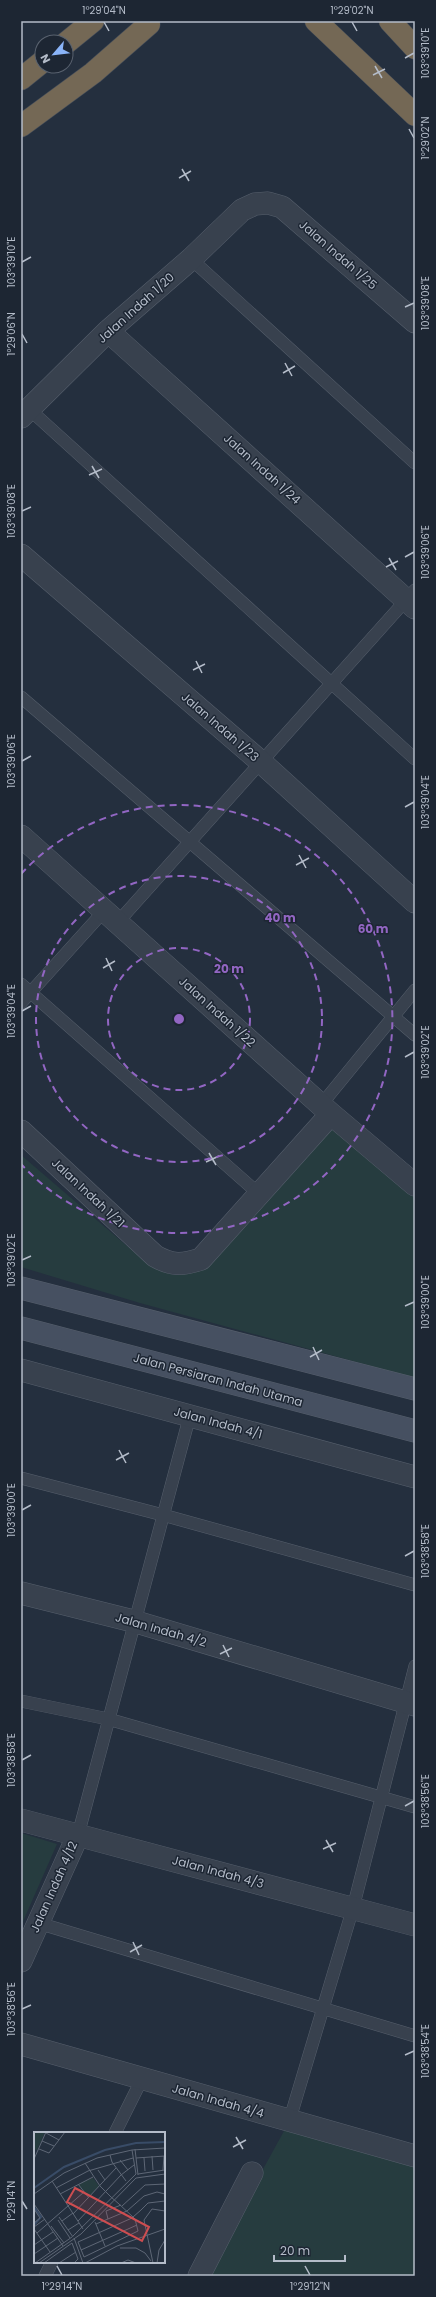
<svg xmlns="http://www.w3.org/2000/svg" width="436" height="2297" font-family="Poppins,sans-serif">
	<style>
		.green { fill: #263c3f }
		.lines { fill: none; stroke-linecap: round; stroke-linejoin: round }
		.service-casing { stroke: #565f6c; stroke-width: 13 }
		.minor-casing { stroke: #565f6c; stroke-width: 23 }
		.secondary-casing { stroke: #565f6c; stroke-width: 23 }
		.motorway-casing { stroke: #434c59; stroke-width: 23 }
		.service { stroke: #38414e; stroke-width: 12 }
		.minor { stroke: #38414e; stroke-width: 22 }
		.secondary { stroke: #465061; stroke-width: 22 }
		.motorway { stroke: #746855; stroke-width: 22 }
		.ticks { fill: none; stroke: #b4bcc9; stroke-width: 1.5 }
		.ring { fill: none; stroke: #9266c3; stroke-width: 2; stroke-dasharray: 7 5 }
		.labels { text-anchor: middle; stroke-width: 3; stroke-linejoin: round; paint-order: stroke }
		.street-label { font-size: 12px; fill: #b4bcc9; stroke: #1d2633 }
		.inset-river { fill: none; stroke: #394c67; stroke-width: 2 }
		.inset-road { fill: none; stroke: #5e6776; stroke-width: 1 }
		.view { fill: #ce4d50; fill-opacity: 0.15; stroke: #ce4d50; stroke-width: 2 }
		.inset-edge { fill: none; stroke: #b4bcc9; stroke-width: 2 }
		.centre { fill: #9266c3; stroke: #1d2633; stroke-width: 2 }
		.ring-label { font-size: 12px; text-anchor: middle; font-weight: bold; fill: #9266c3; stroke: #1d2633; stroke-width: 3; stroke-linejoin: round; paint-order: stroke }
		.neatline { fill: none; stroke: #b4bcc9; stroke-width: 1.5 }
		.ticks-label { font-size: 10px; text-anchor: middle; fill: #b4bcc9 }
	</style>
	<rect width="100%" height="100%" fill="#242f3e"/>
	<path class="green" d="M332 1128 415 1197V1378L140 1303 21 1267V1155L148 1264 173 1275 204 1268Z
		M21 1833 57 1844 21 1926Z
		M289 2122 415 2164V2276H204Z"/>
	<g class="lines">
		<g class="service-casing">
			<path id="service" d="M191 259 415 463
				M29 409 415 759
				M21 697 415 1035
				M118 922 415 590
				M21 984 259 1194
				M21 1003 105 910
				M321 1105 415 990
				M21 1478 163 1515 415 1585
				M21 1701 108 1719 415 1807
				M78 1835 190 1415
				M38 1923 415 2036
				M289 2122 353 1908 415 1666
				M115 2133 142 2079
				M45 2276 52 2262"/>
		</g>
		<g class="minor-casing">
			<path id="minor" d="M108 331 415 608
				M21 417 108 331 191 259 242 210 255 204 268 203 282 207 415 322
				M21 555 261 762 415 902
				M21 836 331 1114 415 1185
				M21 1131 155 1256C172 1266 183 1265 201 1259L331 1114
				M21 1370 415 1477
				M21 1593 133 1621 415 1705
				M21 1820 415 1925
				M21 1961 78 1835
				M21 2044 415 2156
				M199 2276 252 2173"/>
		</g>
		<g class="secondary-casing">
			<path id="secondary" d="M21 1288 415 1389
				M21 1328 415 1431"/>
		</g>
		<g class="motorway-casing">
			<path id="motorway" d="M316 21 415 115
				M390 21 415 48
				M66 43 93 21
				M21 79 42 62
				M21 126 93 73 149 24"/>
		</g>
		<use href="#service" class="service"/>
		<use href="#minor" class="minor"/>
		<use href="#secondary" class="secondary"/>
		<use href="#motorway" class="motorway"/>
	</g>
	<path class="ticks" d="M104 22 109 31M352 22 357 31M405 58 414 53M375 66 382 78M373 75 385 69M409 129 414 138M182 169 189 181M179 178 191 171M22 262 31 257M405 307 414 303M22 334 27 343M285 363 292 376M283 373 295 366M92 466 99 478M89 475 102 469M22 511 31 507M405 557 414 552M389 558 396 570M386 567 398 561M196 661 202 673M193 670 205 664M22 761 31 756M405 807 414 802M299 855 306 868M296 865 309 858M106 958 112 971M103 968 115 961M22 1011 31 1006M405 1057 414 1052M209 1153 216 1165M206 1162 219 1156M22 1260 31 1256M405 1306 414 1302M313 1347 319 1360M310 1357 322 1350M119 1450 126 1463M116 1460 129 1453M22 1510 31 1505M405 1556 414 1551M223 1645 229 1657M220 1654 232 1648M22 1760 31 1755M405 1806 414 1801M326 1840 333 1852M323 1849 336 1843M133 1942 139 1955M130 1952 142 1945M22 2009 31 2005M405 2055 414 2051M236 2137 243 2149M233 2147 246 2140M22 2201 27 2209M57 2266 62 2275M305 2266 310 2275"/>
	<g class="ring">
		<circle cx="179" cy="1019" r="71"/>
		<circle cx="179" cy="1019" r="143"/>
		<path d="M21 874A214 214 0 1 1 21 1164"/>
	</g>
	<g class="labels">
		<g class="street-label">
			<text transform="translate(338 255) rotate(41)" y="4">Jalan Indah 1/25</text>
			<text transform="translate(136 308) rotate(-42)" y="4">Jalan Indah 1/20</text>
			<text transform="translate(262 469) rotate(42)" y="4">Jalan Indah 1/24</text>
			<text transform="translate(220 727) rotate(41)" y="4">Jalan Indah 1/23</text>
			<text transform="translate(217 1012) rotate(42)" y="4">Jalan Indah 1/22</text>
			<text transform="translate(88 1193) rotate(43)" y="4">Jalan Indah 1/21</text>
			<text transform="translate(218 1380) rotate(15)" y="4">Jalan Persiaran Indah Utama</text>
			<text transform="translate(218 1423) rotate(15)" y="4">Jalan Indah 4/1</text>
			<text transform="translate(161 1630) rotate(16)" y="4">Jalan Indah 4/2</text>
			<text transform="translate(218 1872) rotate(15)" y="4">Jalan Indah 4/3</text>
			<text transform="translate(54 1887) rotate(-66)" y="4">Jalan Indah 4/12</text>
			<text transform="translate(218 2101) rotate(16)" y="4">Jalan Indah 4/4</text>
		</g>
	</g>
	<g transform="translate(34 2132)">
		<rect width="131" height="131" fill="#242f3e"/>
		<path d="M0 0H11L3 18 0 17ZM59 46 65 54 55 65 44 52Z" fill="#263c3f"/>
		<path class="inset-river" d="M0 56 30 35 71 18 102 11 131 10M0 75 7 85 0 93"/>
		<path class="inset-road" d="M12 1 25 8M8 9 20 14M5 17 15 21 31 0M101 17 104 43M76 23 78 30 92 49M118 24 119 38M102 26 131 24M110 26 111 39M0 27 12 0M86 28 94 38M51 31 66 54 77 65 85 72 99 85 101 87 104 99 50 125 44 110 98 86 99 85 107 78 114 71 131 69M64 38 71 48M129 38 130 24M104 42 131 38M18 49 49 97M44 52 55 66M22 56 54 39 99 26M0 62 30 41 63 26 98 18 131 16M26 62 59 45M0 72 29 114M88 74 111 53 131 52M0 77 6 86 0 91M39 82 82 36M25 85 39 105M74 87 72 79 87 73M24 88 36 106M28 89 39 81M44 89 87 43 100 33M61 90 71 114M62 92 93 79 110 64 123 60 131 62M17 94 30 111M0 95 11 87M0 97 16 120M34 98 45 91M3 101 50 60M39 104 102 42 98 18M40 106 49 131M0 113 19 100M86 116H102L111 121 117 129M47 118 103 93M0 122 24 106M1 131 38 105M5 131 47 102 102 46 131 42M10 131 38 111 44 127 40 131M25 131 42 120M51 131 83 114 131 97M87 131 94 128 102 131M119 131 110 88 118 77 131 79M123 131 125 118 131 108"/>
		<path class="view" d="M41 56 115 95 108 109 33 70Z"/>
		<rect width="131" height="131" class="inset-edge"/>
	</g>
	<circle cx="179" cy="1019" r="6" class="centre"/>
	<g class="ring-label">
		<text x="280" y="922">40 m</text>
		<text x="373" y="933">60 m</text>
		<text x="229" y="973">20 m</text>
	</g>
	<rect width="436" height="2297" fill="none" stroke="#1d2633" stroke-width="44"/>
	<g transform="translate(54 54) rotate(242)"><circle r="19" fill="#1d2633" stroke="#59626f"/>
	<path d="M0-3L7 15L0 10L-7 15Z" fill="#8ab4f8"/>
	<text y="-6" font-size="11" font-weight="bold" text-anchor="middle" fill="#b4bcc9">N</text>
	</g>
	<path d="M274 2255v6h71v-6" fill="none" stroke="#b4bcc9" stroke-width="2"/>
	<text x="280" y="2255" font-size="12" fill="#b4bcc9" stroke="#1d2633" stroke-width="3" paint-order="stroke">20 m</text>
	<rect x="22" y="22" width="392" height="2253" class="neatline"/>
	<g class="ticks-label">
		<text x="104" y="14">1°29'04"N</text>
		<text x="352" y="14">1°29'02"N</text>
		<text transform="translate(425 53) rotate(-90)" y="4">103°39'10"E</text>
		<text transform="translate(425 138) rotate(-90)" y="4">1°29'02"N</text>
		<text transform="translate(11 262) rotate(-90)" y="4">103°39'10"E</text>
		<text transform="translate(425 303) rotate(-90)" y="4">103°39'08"E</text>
		<text transform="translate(11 334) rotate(-90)" y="4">1°29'06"N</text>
		<text transform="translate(11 511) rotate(-90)" y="4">103°39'08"E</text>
		<text transform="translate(425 552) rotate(-90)" y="4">103°39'06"E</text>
		<text transform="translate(11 761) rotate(-90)" y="4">103°39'06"E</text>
		<text transform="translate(425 802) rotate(-90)" y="4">103°39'04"E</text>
		<text transform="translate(11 1011) rotate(-90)" y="4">103°39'04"E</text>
		<text transform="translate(425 1052) rotate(-90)" y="4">103°39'02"E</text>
		<text transform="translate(11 1260) rotate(-90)" y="4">103°39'02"E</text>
		<text transform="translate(425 1302) rotate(-90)" y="4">103°39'00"E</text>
		<text transform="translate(11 1510) rotate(-90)" y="4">103°39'00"E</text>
		<text transform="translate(425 1551) rotate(-90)" y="4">103°38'58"E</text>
		<text transform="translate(11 1760) rotate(-90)" y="4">103°38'58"E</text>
		<text transform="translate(425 1801) rotate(-90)" y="4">103°38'56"E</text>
		<text transform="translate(11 2009) rotate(-90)" y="4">103°38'56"E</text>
		<text transform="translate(425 2051) rotate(-90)" y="4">103°38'54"E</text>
		<text transform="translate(11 2201) rotate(-90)" y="4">1°29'14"N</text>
		<text x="62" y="2290">1°29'14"N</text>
		<text x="310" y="2290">1°29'12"N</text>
	</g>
</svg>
